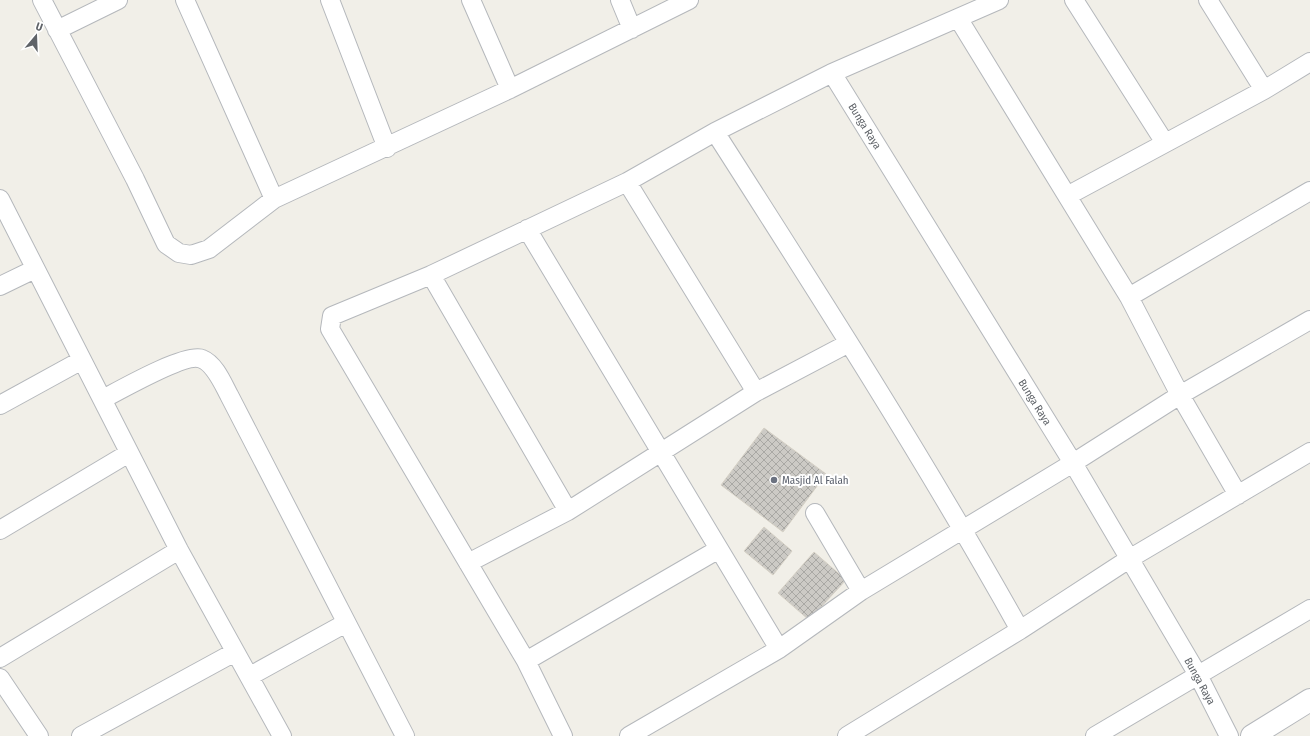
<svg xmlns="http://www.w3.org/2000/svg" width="1310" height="736" font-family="'Fira Sans Condensed',sans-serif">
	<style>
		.building { fill: url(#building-cross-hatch); stroke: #d6d1c6 }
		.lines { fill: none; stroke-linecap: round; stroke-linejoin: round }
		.minor-casing { stroke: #b5b8bc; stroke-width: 20 }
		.tertiary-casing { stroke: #b5b8bc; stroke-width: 24 }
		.minor { stroke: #fff; stroke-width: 18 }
		.tertiary { stroke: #fff; stroke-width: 22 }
		.worship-dot { fill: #6b7280; stroke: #fff; stroke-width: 1.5 }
		.labels { text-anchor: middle; stroke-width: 4; stroke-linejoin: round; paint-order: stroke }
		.street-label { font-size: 11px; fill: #5f6368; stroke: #fff }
		.worship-label { font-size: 11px; fill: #5b616d; stroke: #fff; text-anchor: start }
	</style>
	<defs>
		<pattern id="building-cross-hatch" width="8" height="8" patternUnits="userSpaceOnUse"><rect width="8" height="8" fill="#cccac5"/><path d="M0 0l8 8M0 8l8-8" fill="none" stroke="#a9a8a4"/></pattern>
	</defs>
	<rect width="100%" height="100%" fill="#f1efe8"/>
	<path class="building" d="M764 428 826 474 783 532 721 485Z
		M764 527 792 551 773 575 744 551Z
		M814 552 846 580 809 620 778 593Z"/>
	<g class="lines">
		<g class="minor-casing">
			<path id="minor" d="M42 0 135 179 166 244 179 253 191 255 209 249 274 199 510 89 689 0
				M185 0 274 199
				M330 0 387 148
				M471 0 510 89
				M620 0 632 29
				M1074 0 1165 143
				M1208 0 1264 90
				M958 18 1129 297 1180 395 1238 495
				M57 30 118 0
				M832 73 1073 463 1198 675 1229 736
				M715 132C820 296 925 460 1020 630
				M627 182 756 392
				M1067 196 1264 90 1310 62
				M0 199 179 550 282 736
				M527 229 779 649
				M431 275 568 511
				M0 286 35 269
				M1129 297 1310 191
				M103 399C120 390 187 352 202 359 215 364 223 384 229 395L405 736
				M0 405 82 360
				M815 513 861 591
				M0 530 129 453
				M468 563 568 511 756 392 849 343
				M0 658 179 550
				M526 661 719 549
				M250 676 346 623
				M0 678 39 736
				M81 736 235 652
				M563 736 526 661 330 329 332 316 431 275 627 182 715 132 832 73 999 0
				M629 736 779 649 861 591 1073 463 1180 395 1310 320
				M847 736 1020 630 1129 559 1310 452
				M1095 736 1310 609"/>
		</g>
		<g class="tertiary-casing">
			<path id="tertiary" d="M1252 736 1310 700"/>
		</g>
		<use href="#minor" class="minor"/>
		<use href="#tertiary" class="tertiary"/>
	</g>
	<circle class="worship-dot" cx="774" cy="480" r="4"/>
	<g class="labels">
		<g class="street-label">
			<text transform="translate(865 126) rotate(58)" y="4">Bunga Raya</text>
			<text transform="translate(1035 402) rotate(58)" y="4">Bunga Raya</text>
			<text transform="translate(1200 681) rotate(61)" y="4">Bunga Raya</text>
		</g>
		<g class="worship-label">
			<text x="782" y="484">Masjid Al Falah</text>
		</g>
	</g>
	<g transform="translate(36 36) rotate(19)" stroke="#ffffff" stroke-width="3" paint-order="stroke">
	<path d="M0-3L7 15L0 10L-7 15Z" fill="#5f6368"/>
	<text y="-6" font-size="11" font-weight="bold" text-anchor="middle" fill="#5f6368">U</text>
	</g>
</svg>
